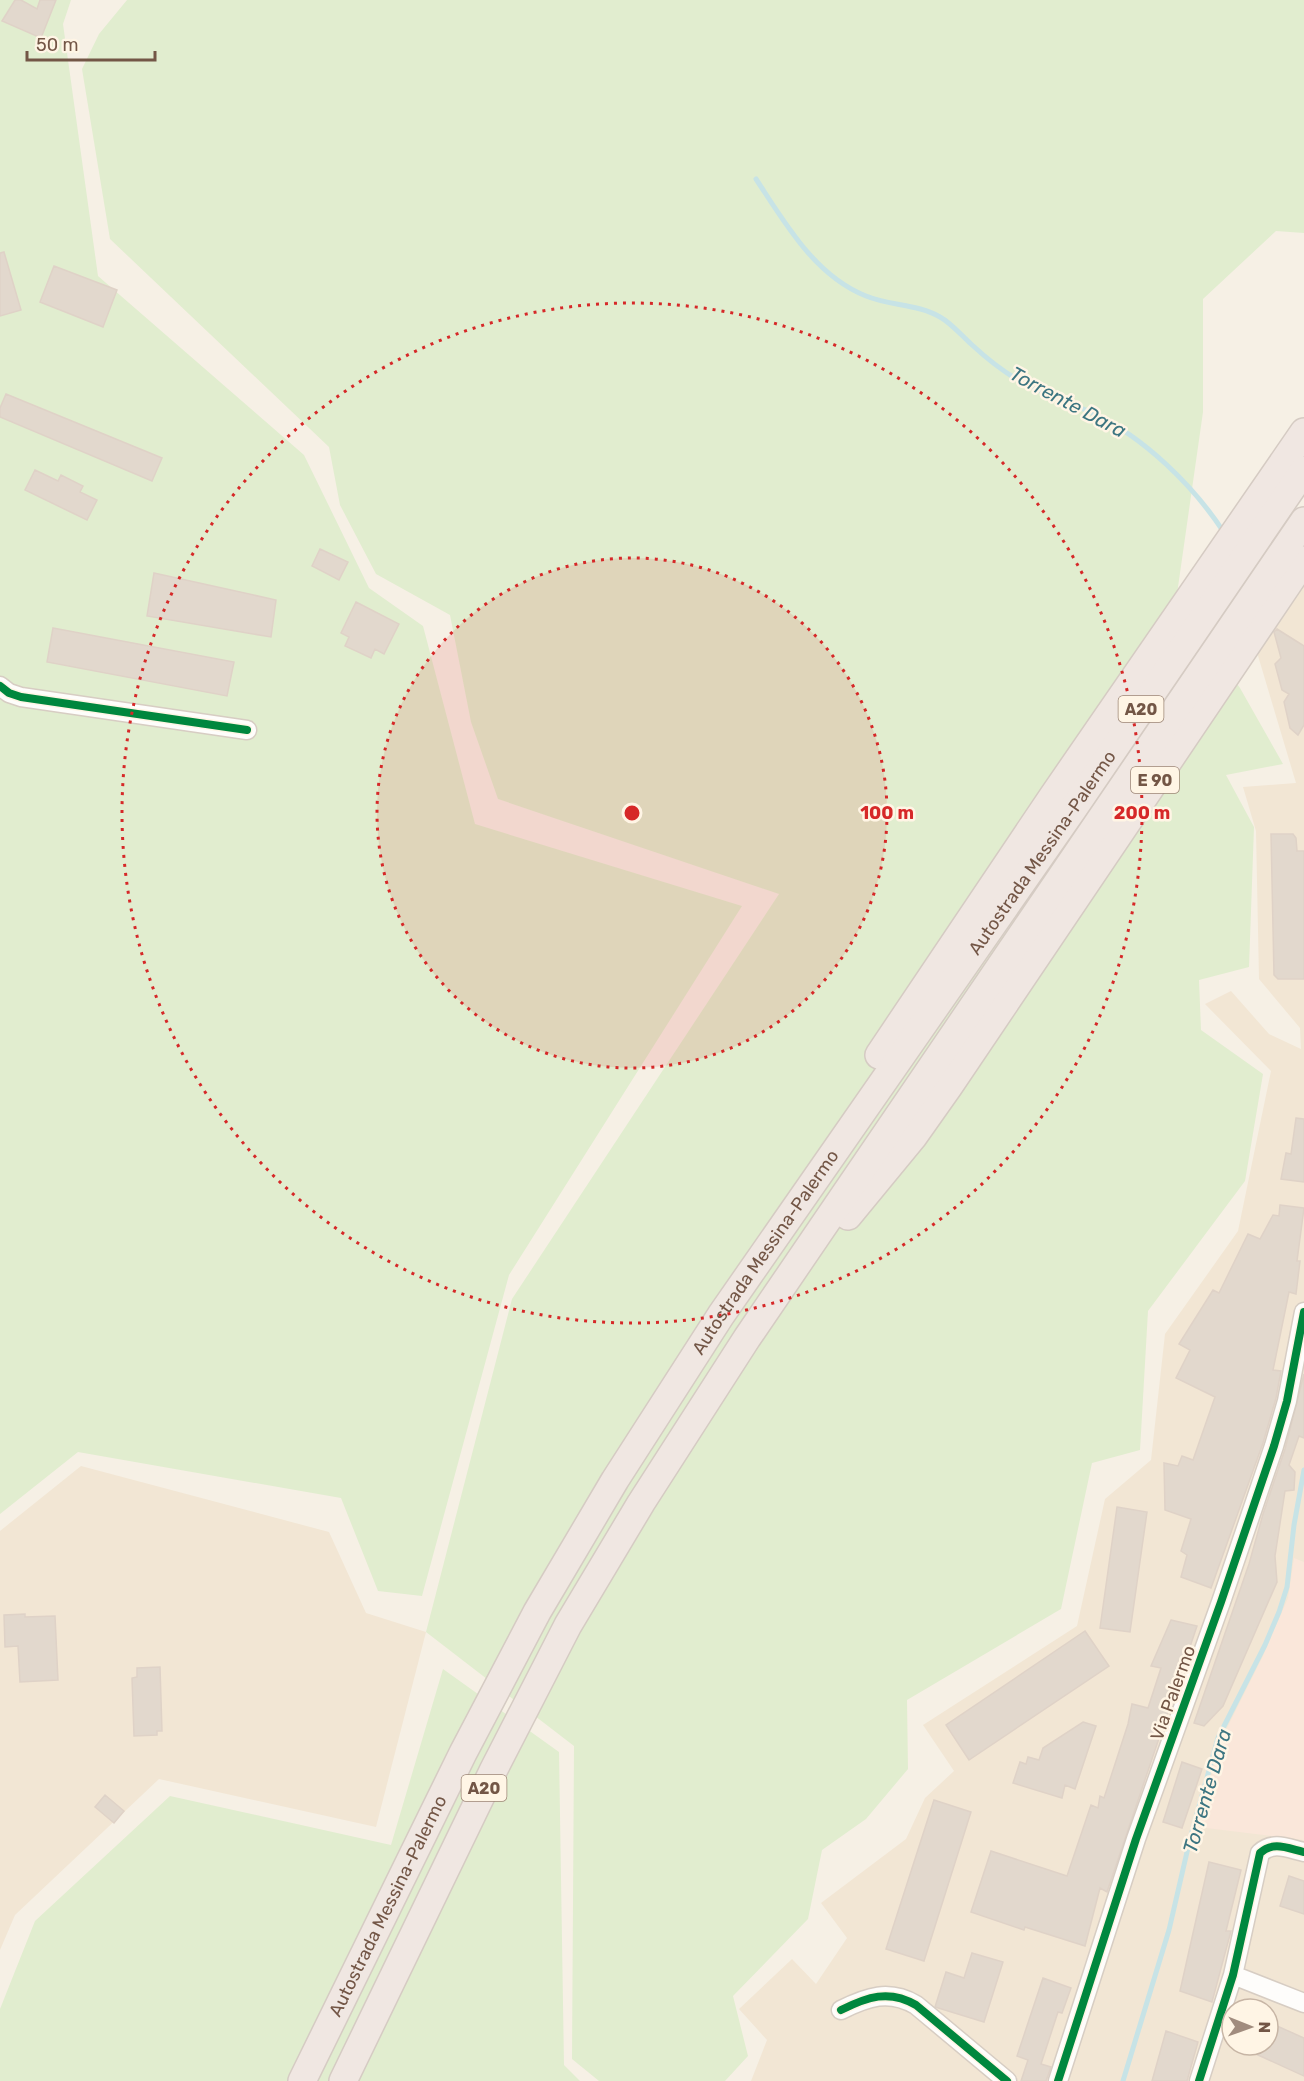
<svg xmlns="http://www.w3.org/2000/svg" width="1304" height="2081" font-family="Rubik,sans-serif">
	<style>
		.residential { fill: #f2e6d4; fill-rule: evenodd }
		.commercial { fill: #fae7da }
		.green { fill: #e1edcf }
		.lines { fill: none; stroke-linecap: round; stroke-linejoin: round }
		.stream { stroke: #c7e3e6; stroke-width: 5 }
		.building { fill: #e2d8cd; stroke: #dfd2c7; stroke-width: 1.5 }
		.minor-casing { stroke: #d7cdc3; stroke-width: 21 }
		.highway-casing { stroke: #d5cbc3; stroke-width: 30 }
		.minor { stroke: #fefdfb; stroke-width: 18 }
		.highway { stroke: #f0e7e2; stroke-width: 27 }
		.cycleway-casing { stroke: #fff5e5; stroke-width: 11 }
		.cycleway { stroke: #00873e; stroke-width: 8 }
		.ring { fill: none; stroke: #d62828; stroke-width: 3; stroke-dasharray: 3 6 }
		.labels { text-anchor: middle; stroke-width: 5; stroke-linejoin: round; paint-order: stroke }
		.shield { fill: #fff5e5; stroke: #9d8676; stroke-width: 1.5 }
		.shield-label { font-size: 16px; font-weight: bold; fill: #735646 }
		.street-label { font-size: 18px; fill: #735646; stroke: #fff5e5 }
		.water-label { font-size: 20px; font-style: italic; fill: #3c7581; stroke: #fff5e5 }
		.centre { fill: #d62828; stroke: #fff5e5; stroke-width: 3 }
		.ring-label { font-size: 18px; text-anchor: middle; font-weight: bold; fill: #d62828; stroke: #fff5e5; stroke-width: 5; stroke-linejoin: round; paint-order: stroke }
	</style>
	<rect width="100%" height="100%" fill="#f6f0e5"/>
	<path class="residential" d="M1304 567V2081H751L767 2040 739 2009 792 1959 816 1984 847 1938 821 1903 906 1839 925 1798 954 1771 923 1725 1077 1626 1105 1499 1151 1460 1165 1334 1238 1231 1271 1071 1205 1004 1231 991 1269 1034 1301 1049 1300 1028 1259 979 1256 831 1243 787 1296 783 1253 639ZM1232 2009H1268V2045H1232Z
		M81 1466 329 1532 366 1613 426 1632 376 1827 159 1779 15 1915 0 1950V1531Z"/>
	<path class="commercial" d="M1294 1558 1304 1562V1840L1198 1827 1222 1738 1262 1658 1288 1598Z"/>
	<path class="green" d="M0 0H71L63 24 98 276 304 455 369 588 423 626 475 824 742 906 509 1275 422 1596 378 1591 341 1498 78 1452 0 1514Z
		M127 0H1304V233L1276 231 1203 299V412L1176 601 1240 688 1283 764 1226 775 1254 827 1249 967 1199 980 1201 1030 1263 1074 1245 1181 1148 1311 1140 1450 1092 1463 1061 1609 907 1700 908 1769 866 1819 822 1850 808 1919 733 1996 748 2056 725 2081H599L572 2059 574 1746 426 1632 512 1299 779 894 498 799 471 722 450 615 376 574 340 505 329 447 110 239 82 69 99 34Z
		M443 1669 559 1752 564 2065 580 2081H0V2009L35 1921 170 1796 391 1845Z"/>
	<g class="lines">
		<path class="stream" d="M756 179C785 223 815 276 866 296 890 306 918 304 940 317 951 323 961 335 971 344 985 357 1001 370 1018 380 1041 393 1068 401 1092 413 1144 437 1194 486 1225 534
			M1123 2081 1169 1930 1190 1839 1218 1738 1265 1645 1279 1612 1287 1587 1294 1525 1304 1470"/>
	</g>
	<path class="building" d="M15 0H21L37 9 40 0H56L41 38 2 21Z
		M4 252 21 310 0 316V253Z
		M54 266 117 290 103 327 40 302Z
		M6 394 162 458 152 481 0 417V408Z
		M35 470 58 481 61 475 83 486 80 492 97 500 87 520 25 490Z
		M320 549 348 562 339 580 312 566Z
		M154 573 276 600 271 637 147 616Z
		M356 602 399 624 384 654 375 649 371 658 345 646 349 637 341 633Z
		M53 628 234 662 227 696 47 662Z
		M1277 629 1304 646V725L1298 735 1290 728 1284 702 1289 694 1282 690 1275 664 1281 658 1274 632Z
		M1271 834H1293L1296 838 1297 851H1304V979H1278L1274 975Z
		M1296 1118 1304 1119V1182L1281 1179 1286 1153 1291 1154Z
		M1280 1205 1304 1208 1297 1261H1300L1296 1294 1289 1292 1273 1370 1281 1371 1276 1398 1263 1443 1211 1588 1181 1577 1187 1555 1181 1551 1191 1519 1165 1510 1164 1463 1178 1466 1182 1456 1193 1460 1215 1397 1176 1378 1190 1350 1179 1344 1213 1290 1219 1293 1248 1234 1260 1239 1273 1215 1279 1216Z
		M1304 1374V1438L1299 1436 1289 1465 1295 1472 1294 1490 1285 1491 1275 1556 1277 1582 1223 1706 1204 1726 1194 1723 1249 1564 1263 1514 1285 1449Z
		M1117 1507 1147 1512 1130 1632 1100 1628Z
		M25 1614V1617L55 1616 58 1680 20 1682 18 1646 5 1647 4 1615Z
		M1171 1620 1197 1626 1107 1892 1100 1888 1085 1946 1025 1927 1024 1930 971 1912 991 1851 1067 1876 1091 1805 1098 1808 1100 1796 1104 1798 1128 1724 1132 1704 1148 1708 1161 1668 1151 1666Z
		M1085 1631 1109 1666 969 1760 946 1725Z
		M160 1667 162 1731H157V1735L134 1736 132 1678 137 1677V1668Z
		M1083 1722 1096 1726 1075 1789 1065 1785 1062 1798 1013 1783 1020 1762 1026 1764 1028 1757 1039 1760 1043 1748Z
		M1182 1762 1202 1769 1182 1828 1163 1822Z
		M105 1795 124 1811 114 1823 95 1807Z
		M934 1800 971 1812 924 1961 886 1949Z
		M1209 1862 1241 1870 1226 1931H1231L1212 2002 1180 1991Z
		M1289 1876 1304 1881V1914L1280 1906Z
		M972 1953 1003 1962 984 2022 935 2007 946 1972 964 1978Z
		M1043 1978 1071 1988 1062 2013 1058 2012 1041 2064 1051 2067 1046 2081H1021L1028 2060 1017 2056Z
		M1268 2022 1304 2038V2076L1236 2045H1268Z
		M1166 2031 1198 2042 1187 2081H1152Z"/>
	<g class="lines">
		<g class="minor-casing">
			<path id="minor" d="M0 686 9 693 21 697 247 730
				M1233 1975 1304 2003
				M841 2010C867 1997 889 1989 916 2005L1007 2081
				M1058 2081 1136 1839 1221 1602 1274 1446 1287 1401 1304 1312
				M1199 2081 1233 1975 1260 1853C1273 1841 1287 1848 1304 1852"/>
		</g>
		<g class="highway-casing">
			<g id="highway">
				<path d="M879 1055 1053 796 1304 432"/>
				<path d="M848 1216 913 1137 949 1086 1304 560"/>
				<path id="s1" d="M302 2081 463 1753 537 1612 615 1480 721 1315 1073 809 1304 470"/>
				<path d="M343 2081 494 1769 568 1625 641 1503 747 1338 1304 521"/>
			</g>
		</g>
		<use href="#minor" class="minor"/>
		<use href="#highway" class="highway"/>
		<g class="cycleway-casing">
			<path id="cycleway" d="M0 686 9 693 21 697 247 730
				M841 2010C867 1997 889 1989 916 2005L1007 2081
				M1058 2081 1136 1839 1221 1602 1274 1446 1287 1401 1304 1312
				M1199 2081 1233 1975 1260 1853C1273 1841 1287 1848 1304 1852"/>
		</g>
		<use href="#cycleway" class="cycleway"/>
	</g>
	<circle cx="632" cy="813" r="255" fill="#d62828" fill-opacity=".12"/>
	<g class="ring">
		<circle cx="632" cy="813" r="255"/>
		<circle cx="632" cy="813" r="510"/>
	</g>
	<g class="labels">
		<g class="shield">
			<rect x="1118.5" y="696" width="45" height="26" rx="4.5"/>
			<rect x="1131" y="767" width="48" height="26" rx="4.5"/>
			<rect x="461.5" y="1775" width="45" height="26" rx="4.5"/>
		</g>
		<g class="shield-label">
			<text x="1141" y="715">A20</text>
			<text x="1155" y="786">E 90</text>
			<text x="484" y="1794">A20</text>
		</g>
		<g class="street-label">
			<text dy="6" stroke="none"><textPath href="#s1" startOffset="1437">Autostrada Messina-Palermo</textPath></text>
			<text dy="6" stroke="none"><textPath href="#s1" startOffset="951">Autostrada Messina-Palermo</textPath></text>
			<text transform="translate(1173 1693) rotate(-70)" y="6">Via Palermo</text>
			<text dy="6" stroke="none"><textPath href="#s1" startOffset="195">Autostrada Messina-Palermo</textPath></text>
		</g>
		<g class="water-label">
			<text transform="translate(1068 402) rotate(28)" y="7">Torrente Dara</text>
			<text transform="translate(1207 1791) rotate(-74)" y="7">Torrente Dara</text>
		</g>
	</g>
	<circle cx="632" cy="813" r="9" class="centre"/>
	<g class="ring-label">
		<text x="887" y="819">100 m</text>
		<text x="1142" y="819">200 m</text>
	</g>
	<g transform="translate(1250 2027) rotate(91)"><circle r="28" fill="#fff5e5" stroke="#c7b5a5" stroke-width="1.5"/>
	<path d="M0-4.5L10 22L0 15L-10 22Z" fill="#a18c7e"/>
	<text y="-9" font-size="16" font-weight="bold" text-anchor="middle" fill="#735646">N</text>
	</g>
	<path d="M27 51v9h128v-9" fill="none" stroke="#735646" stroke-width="3"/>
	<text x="36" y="51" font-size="18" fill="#735646" stroke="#fff5e5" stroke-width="4.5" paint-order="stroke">50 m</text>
</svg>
